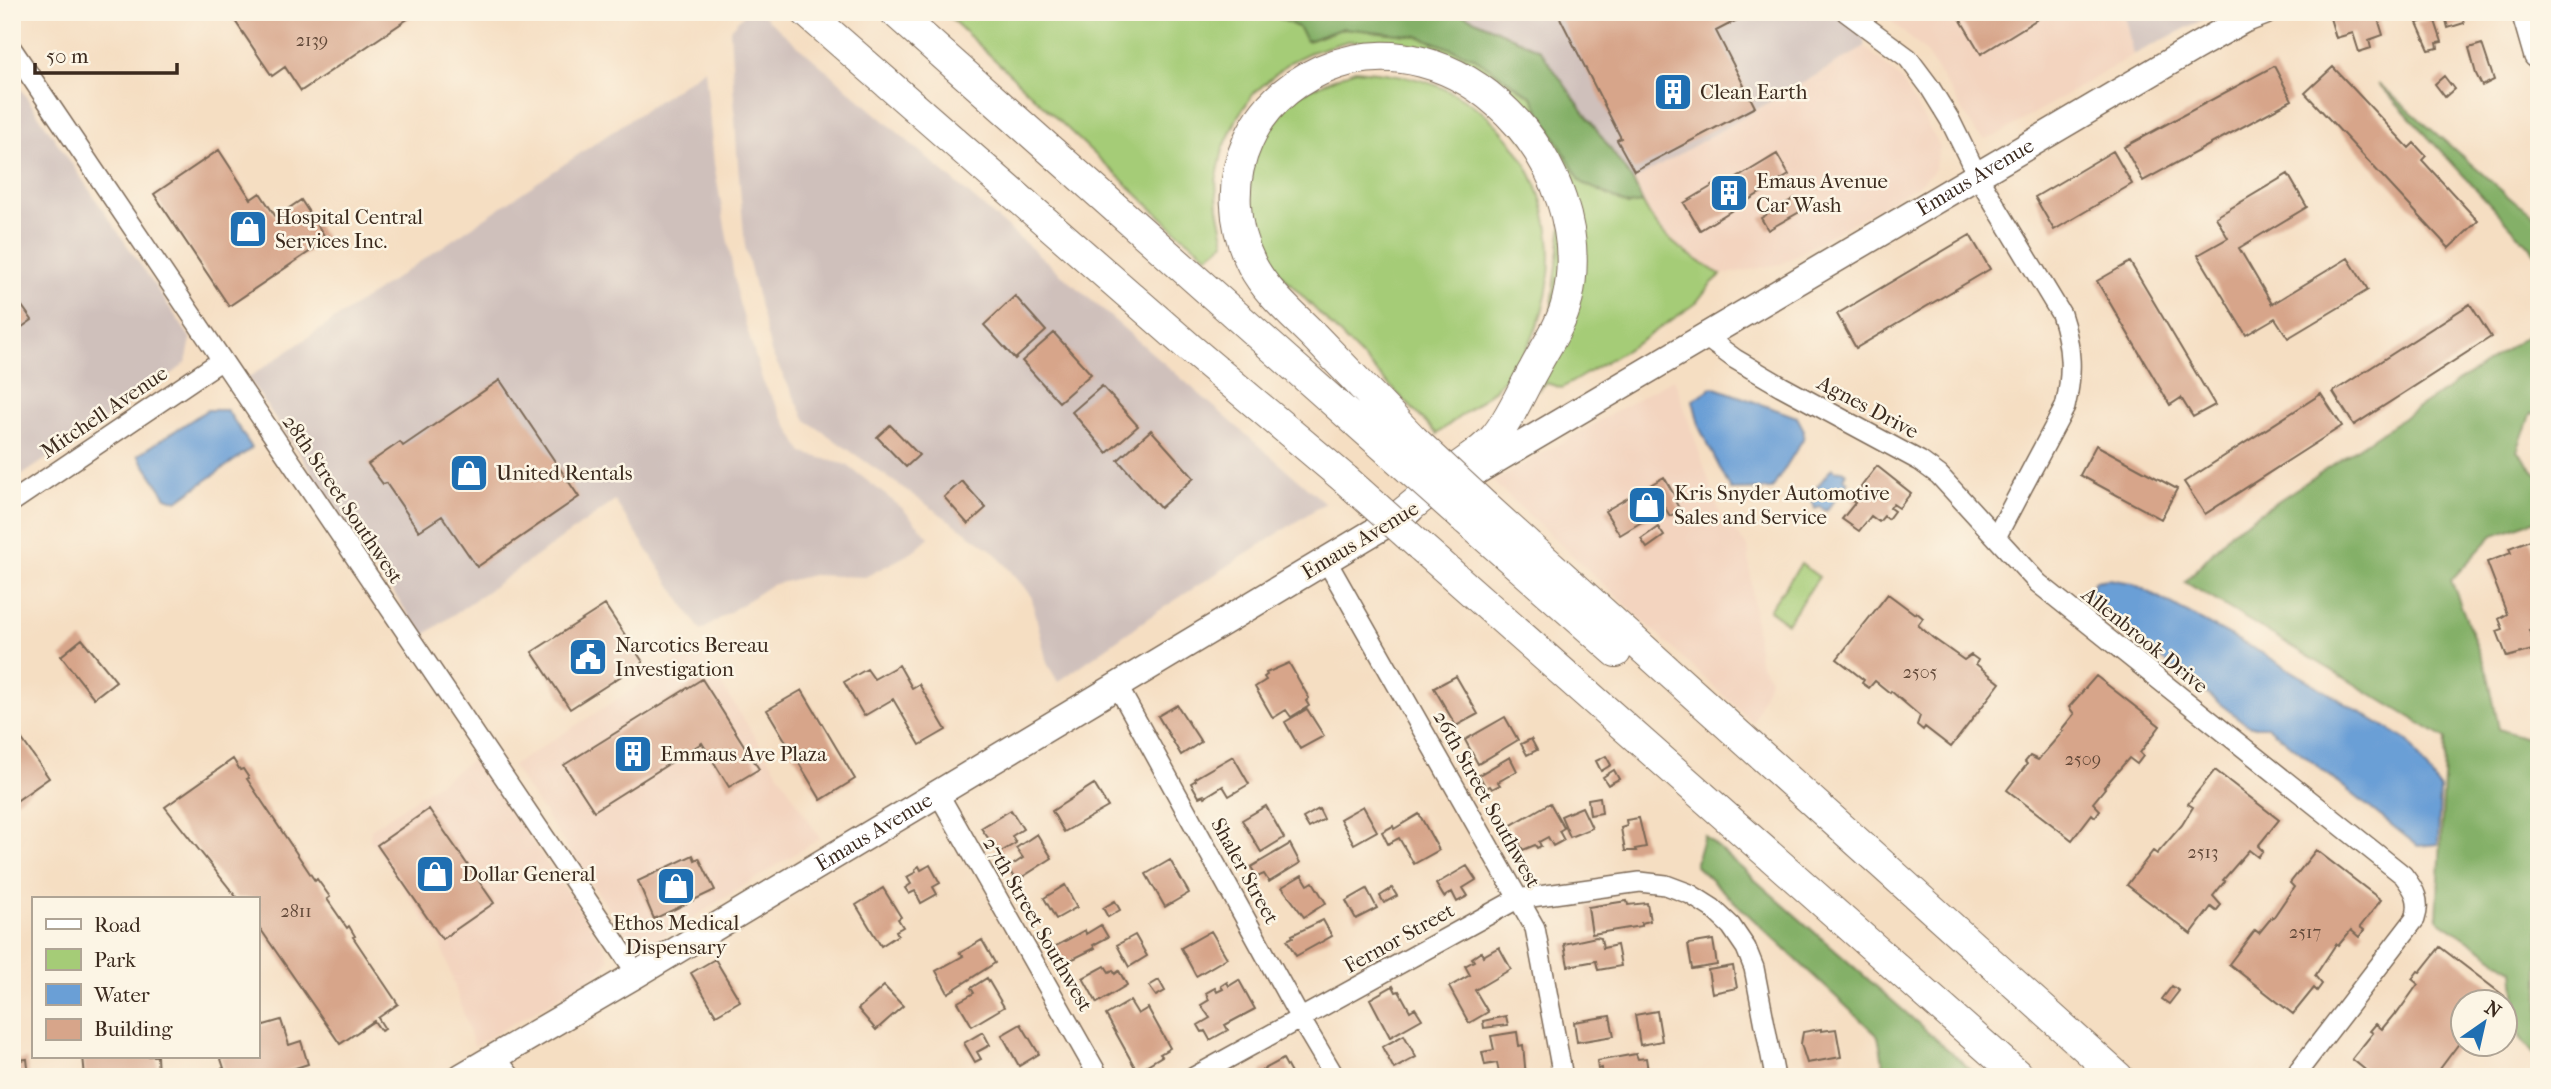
<svg xmlns="http://www.w3.org/2000/svg" width="2551" height="1089" font-family="'IM FELL French Canon',serif">
	<style>
		.built { fill: #f3d4bf }
		.industrial { fill: #cfc0bb }
		.green { fill: #a5cc77; stroke: #707b4a; stroke-width: 2 }
		.forest { fill: #84b068; stroke: #606d43; stroke-width: 2 }
		.water { fill: #6a9fd6; stroke: #52647a; stroke-width: 2 }
		.building { fill: #d7a58a }
		.lines { fill: none; stroke-linecap: round; stroke-linejoin: round }
		.minor-casing { stroke: #7c6957; stroke-width: 22 }
		.major-casing { stroke: #7c6957; stroke-width: 29 }
		.highway-casing { stroke: #7c6957; stroke-width: 32 }
		.minor { stroke: #fff; stroke-width: 19 }
		.major { stroke: #fff; stroke-width: 26 }
		.highway { stroke: #fff; stroke-width: 30 }
		.highway-bridge-casing { stroke: #7c6957; stroke-width: 32; stroke-linecap: butt }
		.highway-bridge { stroke: #fff; stroke-width: 30 }
		.labels { text-anchor: middle; stroke-width: 5; stroke-linejoin: round; paint-order: stroke }
		.number-label { font-size: 18px; fill: #624939 }
		.poi-label { font-size: 21px; fill: #3b2a1e; stroke: #fcf5e5; text-anchor: start }
		.street-label { font-size: 21px; fill: #3b2a1e; stroke: #fcf5e5 }
	</style>
	<rect width="100%" height="100%" fill="#fcf5e5"/>
	<filter id="ink" filterUnits="userSpaceOnUse"><feTurbulence type="fractalNoise" baseFrequency=".0143" numOctaves="2"/><feDisplacementMap in="SourceGraphic" scale="14" xChannelSelector="R" yChannelSelector="G"/><feConvolveMatrix kernelMatrix="1 2 1 2 8 2 1 2 1" color-interpolation-filters="sRGB"/></filter>
	<filter id="wash" filterUnits="userSpaceOnUse"><feTurbulence type="fractalNoise" baseFrequency=".00686" numOctaves="4" result="noise"/><feDisplacementMap in="SourceGraphic" scale="28" xChannelSelector="R" yChannelSelector="G"/><feGaussianBlur stdDeviation="1.57" result="paint"/><feColorMatrix in="noise" values="0 0 0 0 0 0 0 0 0 0 0 0 0 0 0 0 0 1.4 0 .05"/><feComposite in="paint" operator="in"/></filter>
	<g filter="url(#wash)">
		<rect width="100%" height="100%" fill="#f5dec2"/>
		<path class="built" d="M1881 12H2124L2133 55 1996 136 1985 139 1978 135 1925 51Z
			M1865 47 1901 79 1940 147 1933 172 1917 186 1781 264 1721 275 1671 243 1651 218 1633 181Z
			M1674 378 1721 516 1748 547 1759 662 1770 678 1753 723 1493 482Z
			M698 648 820 838 653 943 645 946 637 945 629 939 512 766Z
			M475 758 606 949 609 959 598 974 474 1046 441 944 370 839 371 829Z"/>
		<path class="industrial" d="M746 12H759L1325 503 1151 616 1058 682 1047 663 1031 595 993 551 806 420 771 352 745 246 737 152 730 29Z
			M1458 12H1859L1865 47 1633 181 1540 50Z
			M2124 12H2218L2133 55Z
			M705 69 714 164 738 299 763 382 803 453 847 465 902 508 929 537 911 553 865 577 812 575 771 585 701 631 615 501 423 636 248 378Z
			M12 76 191 339 186 363 172 374 12 482Z"/>
		<path class="green" d="M944 12H1050L1053 15 1093 12H1266L1298 27 1308 41 1343 28 1418 36 1473 57 1532 97 1553 130 1627 205 1643 203C1662 241 1686 253 1721 275L1710 285 1695 304 1639 342 1562 388 1546 383 1540 389 1544 371 1567 183 1434 52 1389 43 1348 41 1311 52 1290 62 1254 93 1238 116 1223 149 1216 181 1218 208 1225 242 1208 256 1174 229Z
			M1355 70C1391 73 1425 77 1457 95 1549 147 1576 266 1523 355 1502 390 1468 409 1437 434L1278 271 1254 238 1247 216 1252 149 1286 99Z
			M1801 564 1819 577 1787 623 1769 610Z"/>
		<path class="forest" d="M1266 12H1458L1540 50 1633 181 1643 203 1628 205 1581 182 1532 97 1473 57 1418 36 1343 28 1307 41 1298 27Z
			M2378 83 2517 204 2539 218V257Z
			M2539 328V414L2531 413 2517 451 2539 476V519L2493 535 2451 580 2488 675 2499 729 2539 742V1061L2520 1037 2514 971 2437 919 2446 739 2185 582 2231 532Z
			M1704 835 1979 1077H1886L1878 1036 1695 865Z"/>
		<path class="water" d="M1713 387 1797 417 1804 430 1803 439 1772 489 1731 490 1700 429 1693 400Z
			M207 410H227L252 448 177 501 166 497 138 455Z
			M1832 468 1836 471 1843 470 1846 473 1844 479 1848 482 1826 511 1820 507 1815 509 1813 502 1808 498Z
			M2109 579 2132 583 2262 653 2408 741 2440 789 2438 844 2418 846 2267 726H2249L2087 602 2095 581Z"/>
		<g id="blocks">
			<path class="building" d="M229 12H418L301 91 285 67 272 76Z
				M1557 12H1741L1743 17 1716 31 1755 107 1634 171 1617 140 1621 138Z
				M1956 12H2049L1981 54Z
				M2347 12H2376L2383 35 2369 40 2371 48 2359 52 2353 33 2336 38 2330 18Z
				M2444 12H2461L2464 23 2448 28Z
				M2434 18 2442 42 2437 43 2438 48 2429 50 2417 23Z
				M2482 44 2494 80 2482 86 2476 74 2469 48Z
				M2274 66 2292 100 2143 181 2124 147Z
				M2333 67 2409 148 2414 143 2426 156 2422 160 2478 221 2449 248 2305 93Z
				M2444 76 2454 89 2445 97 2435 84Z
				M219 150 251 199 260 193 276 217 301 200 327 240 229 306 154 194Z
				M2113 151 2132 184 2054 230 2035 197Z
				M1777 154 1789 175 1700 230 1684 203 1724 179 1727 184Z
				M2288 174 2307 207 2239 248 2272 304 2348 258 2368 290 2288 338 2275 318 2246 335 2198 255 2228 238 2216 217Z
				M1795 198 1803 210 1768 230 1761 218Z
				M1970 235 1990 269 1856 348 1837 314Z
				M2130 262 2215 405 2193 417 2181 398 2170 405 2097 281Z
				M12 292 32 320 12 334Z
				M1015 296 1046 331 1015 359 984 325Z
				M2470 304 2491 337 2354 425 2333 392Z
				M1054 333 1091 374 1059 402 1022 361Z
				M500 380 579 497 477 567 442 516 419 531 386 483 383 484 368 464 400 442 403 446Z
				M1102 386 1138 426 1107 453 1072 412Z
				M2321 394 2342 426 2205 514 2184 482Z
				M890 425 919 455 906 467 877 437Z
				M1151 430 1194 478 1160 508 1118 460Z
				M2096 445 2177 489 2161 519 2080 475Z
				M1877 466 1911 493 1899 508 1893 504 1890 508 1894 511 1888 519 1884 516 1879 522 1871 516 1859 531 1842 519 1855 503 1851 500Z
				M1664 477 1677 500 1675 501 1680 510 1670 516 1665 508 1620 535 1605 511Z
				M962 481 986 508 968 524 944 497Z
				M1658 527 1664 536 1647 548 1641 539Z
				M2530 540 2539 563V627L2529 630 2536 649 2507 657 2497 631 2503 629 2499 619 2507 614 2487 562 2511 553 2509 548Z
				M1888 594 1915 614 1916 612 1923 618 1918 625 1933 638 1964 660 1971 655 1978 660 1976 664 2000 683 1951 747 1925 727 1923 730 1917 725 1920 716 1891 691 1890 693 1875 681 1869 688 1862 683 1864 680 1837 659Z
				M605 605 643 662 570 709 532 652Z
				M82 639 116 681 94 698 61 656Z
				M1289 663 1309 698 1306 701 1309 706 1291 717 1286 710 1273 718 1255 687 1266 680 1264 677 1267 675 1266 673Z
				M899 665 912 688 919 684 946 730 920 745 893 699 864 716 844 682 867 669 874 679Z
				M1456 676 1478 714 1456 726 1434 688Z
				M2096 676 2160 726 2140 753 2143 756 2137 764 2129 758 2104 787 2105 788 2093 803 2100 810 2095 817 2092 814 2072 840 2007 790 2027 764 2025 762 2030 756 2038 760 2063 731 2061 730 2074 714 2069 707Z
				M702 679 759 769 729 787 702 743 594 811 564 765Z
				M802 690 855 779 821 800 767 710Z
				M1177 705 1201 742 1181 755 1158 716Z
				M1307 709 1324 736 1300 749 1285 722Z
				M1505 717 1518 740 1478 764 1465 740Z
				M12 725 49 778 12 804Z
				M1531 739 1537 750 1527 755 1521 744Z
				M1233 756 1249 784 1229 796 1223 786 1205 797 1204 795 1199 797 1191 783 1196 780 1195 778Z
				M1606 756 1611 765 1601 771 1596 761Z
				M1510 757 1517 771 1498 782 1500 785 1492 789 1490 786 1486 788 1479 775Z
				M233 759 240 770 243 769 249 778 247 779 315 881 317 879 330 897 327 899 347 928 349 926 355 936 353 937 398 1004 378 1018 385 1029 381 1031 374 1021 340 1044 257 924V898H237L165 807Z
				M1614 770 1619 779 1608 785 1603 777Z
				M2215 770 2279 820 2258 846 2263 851 2258 857 2249 850 2223 880 2225 881 2213 896 2221 905 2216 911 2211 907 2191 934 2127 885 2153 851 2157 854 2182 825 2193 807 2188 804Z
				M1094 784 1108 807 1064 832 1052 811Z
				M1600 797 1602 813 1590 815 1588 799Z
				M1550 803 1564 828 1559 831 1564 840 1553 846 1548 837 1539 842 1541 846 1537 848 1535 845 1523 850 1510 826Z
				M1266 806 1284 838 1261 852 1242 820Z
				M1363 806 1377 831 1354 844 1340 819Z
				M1582 807 1592 828 1570 837 1561 816Z
				M429 809 494 903 442 939 377 845Z
				M1319 809 1324 819 1309 828 1303 818Z
				M1011 810 1023 829 1012 836 1016 843 999 853 981 828Z
				M1419 814 1439 850 1414 864 1399 838 1388 844 1382 832 1393 826 1394 829Z
				M1639 818 1646 847 1635 849 1636 851H1625L1621 828 1627 826 1626 820Z
				M1037 834 1052 858 1016 881 1008 868 1023 858 1016 848Z
				M1290 844 1300 863 1269 882 1264 874 1257 877 1251 867Z
				M2316 850 2381 900 2360 927 2364 930 2359 937 2351 930 2338 946 2336 944 2315 976 2322 984 2317 991 2314 988 2293 1014 2229 964 2255 930 2259 933 2272 917 2273 918 2294 887 2290 883Z
				M693 855 695 860 699 858 715 890 654 919 638 881Z
				M1170 860 1189 893 1165 907 1146 874Z
				M930 865 940 883 933 887 937 894 921 903 915 891 909 894 905 888 911 884 907 877 916 872 915 869 919 866 921 870Z
				M1467 866 1476 880 1463 888 1468 896 1457 902 1452 892 1444 897 1436 884Z
				M1302 875 1308 885 1313 882 1326 903 1304 917 1282 887Z
				M1065 885 1077 907 1056 919 1044 898Z
				M883 888 901 917 898 919 903 927 896 931 898 935 881 946 856 905Z
				M1392 888 1397 896 1384 903 1380 896Z
				M1367 889 1377 908 1356 919 1346 901Z
				M1115 901 1120 910 1108 917 1103 908Z
				M1627 901 1628 905 1647 903 1650 921 1641 923V926L1592 934 1588 907Z
				M1323 920 1332 936 1296 956 1287 940 1293 937 1292 935Z
				M1101 925 1108 937 1093 945 1095 948 1057 967 1049 953 1056 950 1054 947 1085 930 1086 934Z
				M1211 931 1227 958 1196 976 1181 948Z
				M1135 935 1147 956 1129 967 1117 945Z
				M1596 937 1601 938 1603 948 1617 945 1621 966 1598 970 1596 961 1568 966 1564 944Z
				M982 940 995 963 948 993 936 971 963 956 960 953Z
				M1713 940 1717 965 1692 969 1688 944Z
				M1499 947 1511 969 1475 990 1488 1012 1469 1023 1449 987 1470 975 1465 966 1474 961 1472 958 1481 952 1483 956Z
				M2440 947 2504 996 2499 1002H2464V1040L2460 1042 2437 1073 2443 1077H2374L2352 1059 2373 1033 2370 1031 2376 1024 2382 1029 2395 1013 2396 1015 2418 984 2412 979 2418 971 2420 972Z
				M715 959 740 1001 716 1015 691 973Z
				M1105 966 1109 972 1113 970 1115 974 1119 971 1127 985 1097 1003 1083 978Z
				M1733 966 1737 988 1712 993 1708 970Z
				M987 978 1004 1007 972 1026 958 1002 974 993 971 988Z
				M1159 980 1165 991 1156 996 1149 986Z
				M1239 980 1255 1009 1225 1025 1228 1030 1210 1040 1205 1031 1202 1032 1198 1025 1210 1018 1201 1005 1209 1000 1206 993 1215 988 1217 992 1223 989 1221 986 1227 982 1229 986Z
				M884 986 903 1006 876 1030 858 1009Z
				M1393 986 1396 992 1399 991 1410 1011 1415 1008 1422 1019 1390 1037 1370 999Z
				M2172 986 2179 991 2169 1004 2162 999Z
				M1130 1001 1138 1014 1148 1008 1170 1048 1160 1054 1162 1056 1137 1071 1106 1015Z
				M1657 1011 1662 1041 1640 1045 1635 1015Z
				M1506 1016 1508 1025 1484 1028 1483 1021Z
				M1610 1016 1614 1036 1577 1042 1574 1022Z
				M281 1020 289 1045 301 1041 308 1064 267 1077H213L212 1072 224 1068 220 1056H257V1027Z
				M1021 1024 1039 1054 1019 1066 1002 1035Z
				M1821 1029V1031L1836 1029 1841 1057 1807 1063 1801 1044 1803 1032Z
				M983 1032 990 1045 977 1052 981 1059 975 1062 964 1043Z
				M1517 1032 1519 1046 1523 1045 1526 1077H1500L1497 1063 1485 1065 1482 1052 1494 1050 1491 1036Z
				M1404 1035 1416 1057 1394 1069 1382 1047Z
				M1636 1054 1638 1059 1646 1058 1648 1071 1640 1073 1641 1077H1603L1602 1068 1598 1069 1597 1061Z
				M83 1056H157L158 1077H85Z
				M27 1059 29 1077H12V1061Z
				M1283 1059 1293 1077H1264L1261 1071Z"/>
		</g>
	</g>
	<g filter="url(#ink)">
		<use href="#blocks" fill-opacity="0" stroke="#7c6957" stroke-width="2"/>
		<g class="lines">
			<g class="minor-casing">
				<path id="minor" d="M1846 12 1908 58 1929 86 1950 120 1977 175 2061 314C2072 347 2073 374 2065 407L1996 537
					M2521 12 2534 57 2539 61
					M12 49 637 974
					M1704 336 1735 359 1781 386 1920 461 1939 475 2038 583 2403 875C2415 890 2421 901 2415 919L2299 1070
					M12 502 222 360
					M1326 560 1535 928 1563 1077
					M1117 685 1300 1018 1335 1077
					M938 793 1099 1077
					M496 1058 511 1077
					M1194 1077 1517 899 1640 882 1666 885 1690 894 1712 908 1731 926 1746 948 1754 968 1775 1077"/>
			</g>
			<g class="major-casing">
				<g id="major">
					<path id="s1" d="M1455 484 2195 47 2243 20 2264 12"/>
					<path id="s2" d="M461 1077 637 974 1410 510"/>
				</g>
			</g>
			<g class="highway-casing">
				<path id="highway" d="M806 12 1191 349 1345 479
					M895 12 1391 453
					M1486 507 2118 1077
					M1398 517C1419 500 1440 483 1461 465 1472 457 1484 449 1493 439 1507 425 1523 388 1534 369 1545 348 1562 324 1567 301 1599 167 1459 10 1321 70 1288 85 1263 107 1248 141 1230 180 1232 226 1252 265 1266 292 1291 313 1313 335 1347 370 1380 405 1414 440
					M1465 519 1616 652
					M1420 546 2020 1077"/>
			</g>
			<use href="#minor" class="minor"/>
			<use href="#major" class="major"/>
			<use href="#highway" class="highway"/>
			<g class="highway-bridge-casing">
				<path id="highway-bridge" d="M1414 440 1486 507
					M1391 453 1465 519
					M1345 479 1420 546"/>
			</g>
			<use href="#highway-bridge" class="highway-bridge"/>
		</g>
	</g>
	<defs>
		<g id="building-square" transform="scale(2.0125)"><rect x="-9" y="-9" width="18" height="18" rx="4" fill="#1f6fb2" stroke="#fcf5e5"/><path d="M-4-6H4V6H1V3H-1V6H-4ZM-2.5-4.3h1.7v1.8h-1.7ZM.8-4.3h1.7v1.8H.8ZM-2.5-1h1.7V.8h-1.7ZM.8-1h1.7V.8H.8Z" fill="#fff"/></g>
		<g id="shop-square" transform="scale(2.0125)"><rect x="-9" y="-9" width="18" height="18" rx="4" fill="#1f6fb2" stroke="#fcf5e5"/><path d="M-5-2.5h2.3a2.7 3.5 0 0 1 5.4 0H5L5.5 6h-11ZM-1.5-2.5h3a1.5 2.3 0 0 0-3 0Z" fill="#fff"/></g>
		<g id="civic-square" transform="scale(2.0125)"><rect x="-9" y="-9" width="18" height="18" rx="4" fill="#1f6fb2" stroke="#fcf5e5"/><path d="M-.6-6.5H3V-4.5H.6V-3L4-1V1h2V6H-6V1h2V-1L-.6-3ZM-1.2 2.5V6h2.4V2.5Z" fill="#fff"/></g>
	</defs>
	<g fill-rule="evenodd">
		<use href="#building-square" x="1673" y="92"/>
		<use href="#building-square" x="1729" y="193"/>
		<use href="#shop-square" x="248" y="229"/>
		<use href="#shop-square" x="469" y="473"/>
		<use href="#shop-square" x="1647" y="505"/>
		<use href="#civic-square" x="588" y="657"/>
		<use href="#building-square" x="633" y="754"/>
		<use href="#shop-square" x="435" y="874"/>
		<use href="#shop-square" x="676" y="886"/>
	</g>
	<g class="labels">
		<g class="number-label">
			<text x="312" y="46">2139</text>
			<text x="1920" y="678">2505</text>
			<text x="2083" y="765">2509</text>
			<text x="2203" y="858">2513</text>
			<text x="296" y="917">2811</text>
			<text x="2305" y="938">2517</text>
		</g>
		<g class="poi-label">
			<text x="1700" y="99">Clean Earth</text>
			<text x="1756" y="188">Emaus Avenue<tspan x="1756" dy="24">Car Wash</tspan></text>
			<text x="275" y="224">Hospital Central<tspan x="275" dy="24">Services Inc.</tspan></text>
			<text x="496" y="480">United Rentals</text>
			<text x="1674" y="500">Kris Snyder Automotive<tspan x="1674" dy="24">Sales and Service</tspan></text>
			<text x="615" y="652">Narcotics Bereau<tspan x="615" dy="24">Investigation</tspan></text>
			<text x="660" y="761">Emmaus Ave Plaza</text>
			<text x="462" y="881">Dollar General</text>
			<text x="676" y="930" text-anchor="middle">Ethos Medical<tspan x="676" dy="24">Dispensary</tspan></text>
		</g>
		<g class="street-label">
			<text dy="7" stroke="none"><textPath href="#s1" startOffset="604">Emaus Avenue</textPath></text>
			<text transform="translate(1868 407) rotate(28)" y="7">Agnes Drive</text>
			<text transform="translate(104 412) rotate(-34)" y="7">Mitchell Avenue</text>
			<text transform="translate(343 499) rotate(56)" y="7">28th Street Southwest</text>
			<text transform="translate(1360 540) rotate(-31)" y="7">Emaus Avenue</text>
			<text transform="translate(2145 640) rotate(39)" y="7">Allenbrook Drive</text>
			<text transform="translate(1487 799) rotate(61)" y="7">26th Street Southwest</text>
			<text dy="7" stroke="none"><textPath href="#s2" startOffset="480">Emaus Avenue</textPath></text>
			<text transform="translate(1245 871) rotate(61)" y="7">Shaler Street</text>
			<text transform="translate(1038 924) rotate(60)" y="7">27th Street Southwest</text>
			<text transform="translate(1399 938) rotate(-29)" y="7">Fernor Street</text>
		</g>
	</g>
	<rect width="2551" height="1089" fill="none" stroke="#fcf5e5" stroke-width="42"/>
	<rect x="32" y="897" width="228" height="161" fill="#fcf5e5" stroke="#afa495" stroke-width="2"/>
	<rect x="46" y="919" width="35" height="10" fill="#ffffff" stroke="#afa495" stroke-width="2"/>
	<text x="94" y="932" font-size="21" fill="#3b2a1e">Road</text>
	<rect x="46" y="949" width="35" height="21" fill="#a5cc77" stroke="#afa495" stroke-width="2"/>
	<text x="94" y="967" font-size="21" fill="#3b2a1e">Park</text>
	<rect x="46" y="984" width="35" height="21" fill="#6a9fd6" stroke="#afa495" stroke-width="2"/>
	<text x="94" y="1002" font-size="21" fill="#3b2a1e">Water</text>
	<rect x="46" y="1019" width="35" height="21" fill="#d7a58a" stroke="#afa495" stroke-width="2"/>
	<text x="94" y="1036" font-size="21" fill="#3b2a1e">Building</text>
	<g transform="translate(2484 1023) rotate(34)"><circle r="33" fill="#fcf5e5" stroke="#afa495" stroke-width="2"/>
	<path d="M0-5L12 26L0 18L-12 26Z" fill="#1f6fb2"/>
	<text y="-10" font-size="19" font-weight="bold" text-anchor="middle" fill="#3b2a1e">N</text>
	</g>
	<path d="M35 63v10h142v-10" fill="none" stroke="#3b2a1e" stroke-width="3.5"/>
	<text x="46" y="63" font-size="21" fill="#3b2a1e" stroke="#fcf5e5" stroke-width="5" paint-order="stroke">50 m</text>
</svg>
